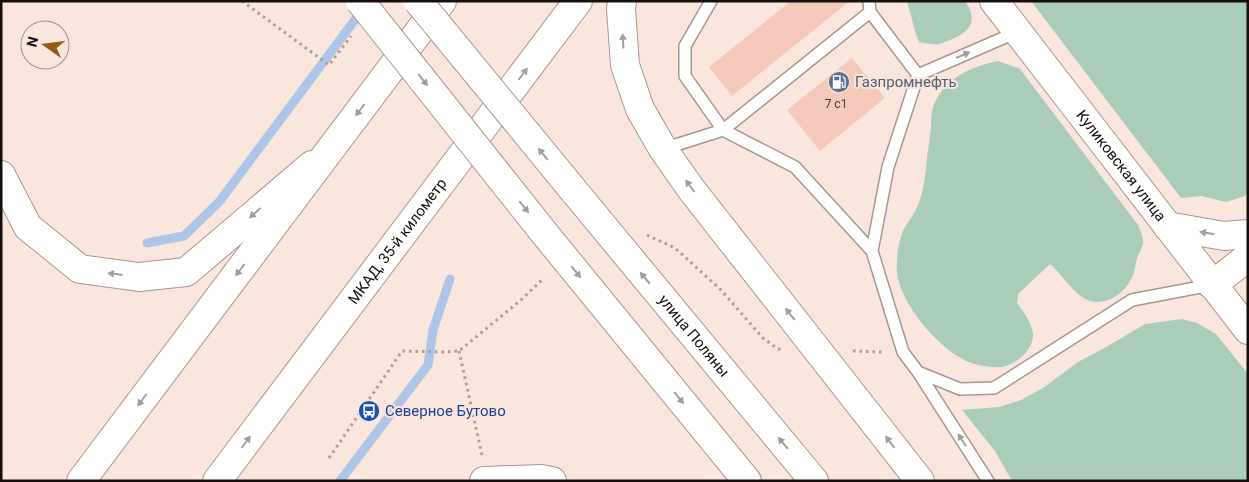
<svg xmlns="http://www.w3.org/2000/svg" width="1249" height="482" font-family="Roboto,sans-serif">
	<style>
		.green { fill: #a9cdb7 }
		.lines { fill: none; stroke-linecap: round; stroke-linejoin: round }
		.stream { stroke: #adc6e7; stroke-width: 9 }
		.building { fill: #f5caba }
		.service-casing { stroke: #a9968f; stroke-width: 14 }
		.tertiary-casing { stroke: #a9968f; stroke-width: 30 }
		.secondary-casing { stroke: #a9968f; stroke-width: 30 }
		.trunk-casing { stroke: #a9968f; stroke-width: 30 }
		.path { stroke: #ad9c96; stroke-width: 3; stroke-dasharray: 2.5 4; stroke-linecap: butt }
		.service { stroke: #fff; stroke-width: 11 }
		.tertiary { stroke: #fff; stroke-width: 28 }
		.secondary { stroke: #fff; stroke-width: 28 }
		.trunk { stroke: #fff; stroke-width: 28 }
		.secondary-bridge-casing { stroke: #a9968f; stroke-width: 30; stroke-linecap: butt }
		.secondary-bridge { stroke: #fff; stroke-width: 28 }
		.oneway { fill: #a19f9d }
		.labels { text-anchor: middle; stroke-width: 4; stroke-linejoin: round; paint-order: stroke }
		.number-label { font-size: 12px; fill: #4d3d37 }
		.service-label { font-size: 15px; fill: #4e5e75; stroke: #fbe6de; text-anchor: start }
		.street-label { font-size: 15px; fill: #150e0b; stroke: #fbe6de }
		.transit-label { font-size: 15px; fill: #164399; stroke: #fbe6de; text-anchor: start }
	</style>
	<rect width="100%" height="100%" fill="#fbe6de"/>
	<path class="green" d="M907 1H965C979 21 970 32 950 40 947 41 943 43 939 44 933 45 925 43 919 42L915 31Z
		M1031 1H1248V193L1245 196 1226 202 1201 196 1181 198Z
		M998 61 1020 69 1138 225C1140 230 1144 238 1143 244 1142 248 1139 253 1137 258 1136 263 1135 268 1134 273 1127 292 1106 309 1085 299 1071 291 1062 274 1050 264L1018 294 1017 303C1023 311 1034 326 1033 337 1031 352 1016 364 1002 367 996 368 981 366 975 364 944 356 900 305 897 272 896 258 898 244 903 231 907 222 915 214 918 205 924 191 926 171 927 156 929 146 930 136 931 126 931 120 931 113 933 107 944 78 970 67 998 61Z
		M1182 319 1197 323 1216 334 1248 374V481H1012L995 451 962 410 999 407 1021 400 1043 388 1078 362 1108 346 1145 324Z"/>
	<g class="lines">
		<path class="stream" d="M147 243 184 236 219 202 363 9
			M340 481 428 365 433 330 450 279"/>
	</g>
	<path class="building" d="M791 1H850L732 96 709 67Z
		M852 58 885 98 820 151 787 110Z"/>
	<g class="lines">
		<g class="service-casing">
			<path id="service" d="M711 1 685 46V76L723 130 795 167 872 251 903 352 918 372 988 481
				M869 1 870 12 918 75
				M663 149 723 130 870 12
				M872 251 888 167 918 75 1017 32
				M918 372 960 389 994 388 1132 300 1211 285"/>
		</g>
		<g class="tertiary-casing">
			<g id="tertiary">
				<path id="s1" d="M994 1 1248 330"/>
				<path d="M1167 226 1224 236 1248 234"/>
				<path d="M1212 285 1248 257"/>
			</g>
		</g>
		<g class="secondary-casing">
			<g id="secondary">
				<path d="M622 1 621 9 625 65 640 109 663 149 691 189 920 481"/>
				<path d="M1 175 28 227 80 269 139 277 186 272 312 165"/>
				<path id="s2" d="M574 191 814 481"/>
				<path d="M545 234 747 481"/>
				<path d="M484 481 541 479 552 481"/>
			</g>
		</g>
		<g class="trunk-casing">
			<g id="trunk">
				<path d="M81 481 442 1"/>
				<path id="s3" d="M217 481 578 1"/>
			</g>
		</g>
		<path class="path" d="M242 1 329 65 351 36
			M647 235 675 248 720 289 763 338 778 349H781
			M459 351 482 455
			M853 351 882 352
			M329 458 402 351 442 352 459 351 521 300 544 278"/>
		<use href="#service" class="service"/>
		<use href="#tertiary" class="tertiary"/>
		<use href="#secondary" class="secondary"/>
		<use href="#trunk" class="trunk"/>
		<g class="secondary-bridge-casing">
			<path id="secondary-bridge" d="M360 1 545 234
				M418 1 574 191"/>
		</g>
		<use href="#secondary-bridge" class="secondary-bridge"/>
	</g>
	<defs><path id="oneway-solid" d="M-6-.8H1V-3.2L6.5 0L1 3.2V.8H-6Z" transform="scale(1.25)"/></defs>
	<g class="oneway">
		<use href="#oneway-solid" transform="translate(623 41) rotate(-93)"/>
		<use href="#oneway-solid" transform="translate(963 55) rotate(-23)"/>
		<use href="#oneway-solid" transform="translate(523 74) rotate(-53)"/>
		<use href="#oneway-solid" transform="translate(423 80) rotate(51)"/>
		<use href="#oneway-solid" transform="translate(360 110) rotate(127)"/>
		<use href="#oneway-solid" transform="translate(543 154) rotate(-129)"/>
		<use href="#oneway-solid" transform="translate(690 186) rotate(-127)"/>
		<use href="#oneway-solid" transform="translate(524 207) rotate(51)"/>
		<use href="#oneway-solid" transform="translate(255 213) rotate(139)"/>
		<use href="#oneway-solid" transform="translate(1207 233) rotate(-171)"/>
		<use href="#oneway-solid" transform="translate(240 270) rotate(127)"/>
		<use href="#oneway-solid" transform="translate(576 272) rotate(51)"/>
		<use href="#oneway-solid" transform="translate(115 274) rotate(-173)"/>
		<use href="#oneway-solid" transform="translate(645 278) rotate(-130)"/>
		<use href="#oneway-solid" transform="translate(790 314) rotate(-128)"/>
		<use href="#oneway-solid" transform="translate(679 398) rotate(51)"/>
		<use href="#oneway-solid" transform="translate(142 400) rotate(127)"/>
		<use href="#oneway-solid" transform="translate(962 440) rotate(-123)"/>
		<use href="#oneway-solid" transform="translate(246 442) rotate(-53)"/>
		<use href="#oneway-solid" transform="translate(890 442) rotate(-128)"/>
		<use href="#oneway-solid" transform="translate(783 443) rotate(-130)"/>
	</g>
	<defs>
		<g id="fuel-disc" transform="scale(1.125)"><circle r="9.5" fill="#5c6f8a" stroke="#fbe6de"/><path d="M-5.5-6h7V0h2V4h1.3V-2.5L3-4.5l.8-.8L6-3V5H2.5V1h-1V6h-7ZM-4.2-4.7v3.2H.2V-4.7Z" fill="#fff"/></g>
		<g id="bus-disc" transform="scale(1.125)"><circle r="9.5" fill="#1a4fb4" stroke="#fbe6de"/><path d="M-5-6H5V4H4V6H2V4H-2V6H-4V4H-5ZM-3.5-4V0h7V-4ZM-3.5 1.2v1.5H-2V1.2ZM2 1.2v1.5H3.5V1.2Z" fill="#fff"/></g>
	</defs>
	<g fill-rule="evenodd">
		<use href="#fuel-disc" x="839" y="82"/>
		<use href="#bus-disc" x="369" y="411"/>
	</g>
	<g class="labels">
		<g class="number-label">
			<text x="836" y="108">7 с1</text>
		</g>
		<g class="service-label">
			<text x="855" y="87">Газпромнефть</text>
		</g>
		<g class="street-label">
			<text dy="5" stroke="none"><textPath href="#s1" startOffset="208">Куликовская улица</textPath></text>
			<text dy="5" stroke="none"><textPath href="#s3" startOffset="300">МКАД, 35-й километр</textPath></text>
			<text dy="5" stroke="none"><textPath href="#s2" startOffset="188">улица Поляны</textPath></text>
		</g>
		<g class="transit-label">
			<text x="385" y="416">Северное Бутово</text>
		</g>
	</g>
	<rect width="1249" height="482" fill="none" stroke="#150e0b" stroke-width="5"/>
	<g transform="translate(45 45) rotate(284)"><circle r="24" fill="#fbe6de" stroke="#9f908a"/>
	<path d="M0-4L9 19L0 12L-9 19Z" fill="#945e15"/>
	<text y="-8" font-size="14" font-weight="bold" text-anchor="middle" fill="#150e0b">N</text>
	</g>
</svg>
